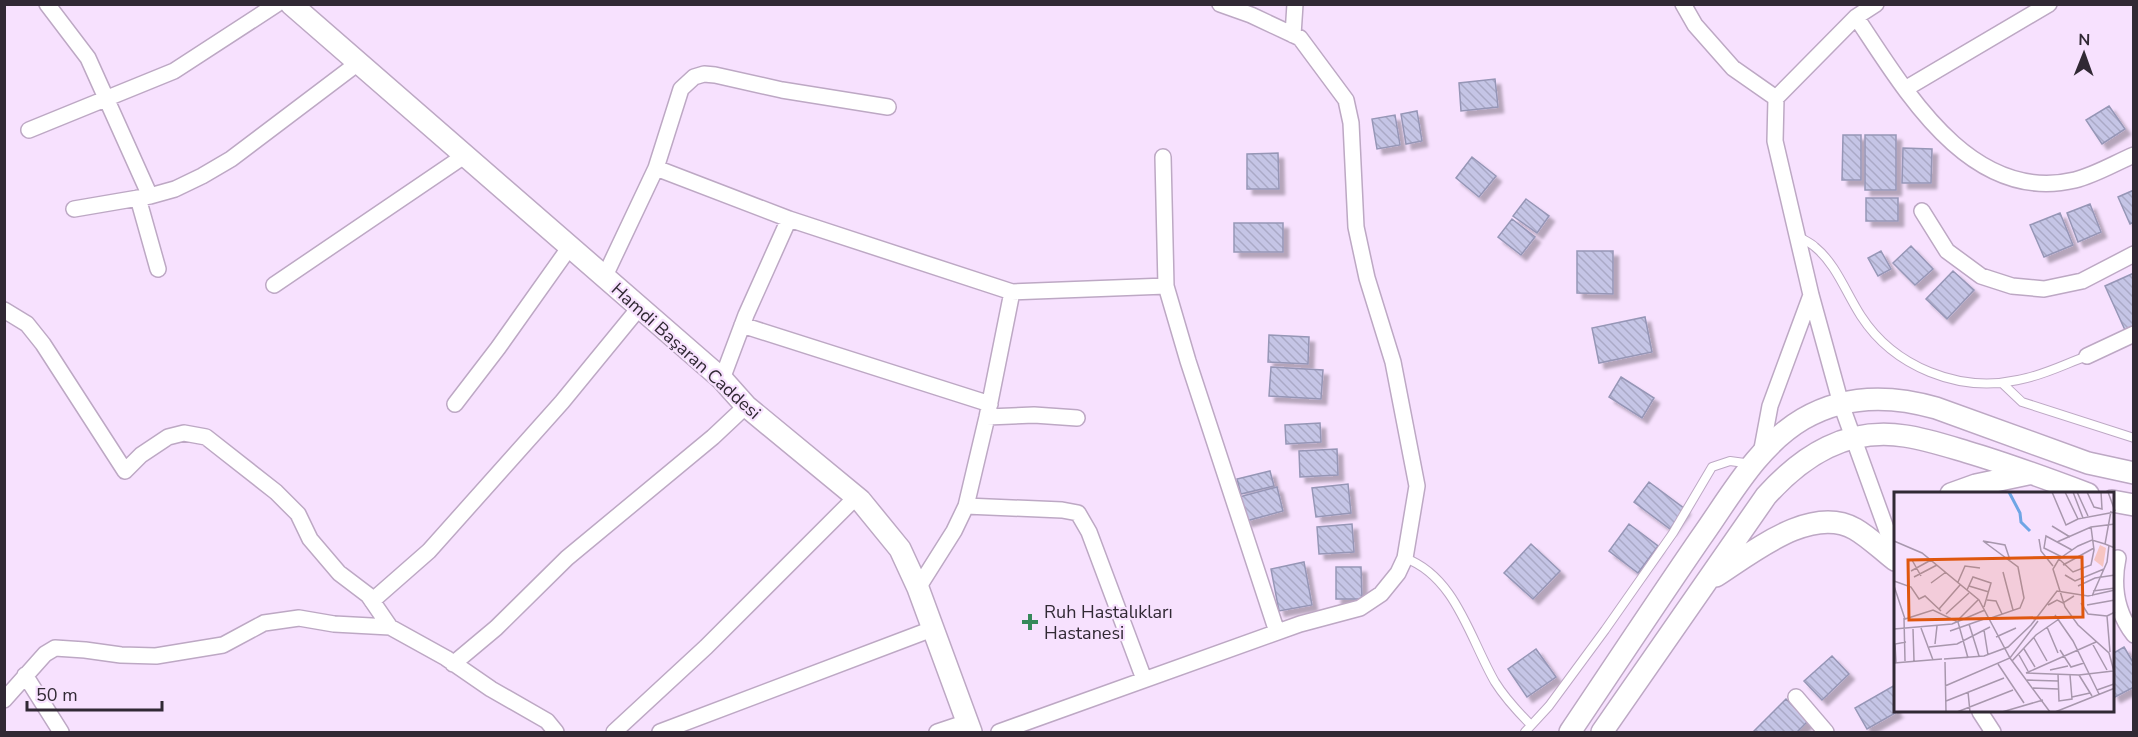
<svg xmlns="http://www.w3.org/2000/svg" width="2138" height="737" font-family="'Nunito Sans',sans-serif">
	<style>
		.building { fill: url(#building-back-hatch); stroke: #9696b6; stroke-width: 1.5; filter: url(#shadow) }
		.lines { fill: none; stroke-linecap: round; stroke-linejoin: round }
		.lane-casing { stroke: #bda8c4; stroke-width: 10 }
		.street-casing { stroke: #bda8c4; stroke-width: 18 }
		.secondary-casing { stroke: #bda8c4; stroke-width: 24 }
		.lane { stroke: #fff; stroke-width: 8 }
		.street { stroke: #fff; stroke-width: 15 }
		.secondary { stroke: #fff; stroke-width: 21 }
		.poi-dot { fill: #35885a; stroke: #f7e1fe; stroke-width: 2 }
		.labels { text-anchor: middle; stroke-width: 4.5; stroke-linejoin: round; paint-order: stroke }
		.street-label { font-size: 18px; fill: #312934; stroke: #f7e1fe }
		.poi-label { font-size: 18px; fill: #312934; stroke: #f7e1fe; text-anchor: start }
		.inset-river { fill: none; stroke: #6fa5e5; stroke-width: 3 }
		.inset-road { fill: none; stroke: #a897ad; stroke-width: 1.5 }
		.view { fill: #df570e; fill-opacity: 0.15; stroke: #df570e; stroke-width: 3 }
		.inset-edge { fill: none; stroke: #312934; stroke-width: 3 }
	</style>
	<defs>
		<pattern id="building-back-hatch" width="6" height="6" patternUnits="userSpaceOnUse" patternTransform="scale(1.5)"><rect width="6" height="6" fill="#c5c5e6"/><path d="M-1 5l2 2M0 0l6 6M5-1l2 2" fill="none" stroke="#aaa9c6"/></pattern>
		<filter id="shadow"><feDropShadow dx="5.5" dy="5.5" stdDeviation="1.5" flood-color="#0004"/></filter>
	</defs>
	<rect width="100%" height="100%" fill="#f7e1fe"/>
	<path class="building" d="M1495 79 1498 107 1461 111 1459 83Z
		M2109 106 2125 129 2102 144 2086 120Z
		M1417 111 1422 141 1406 144 1401 114Z
		M1395 115 1400 145 1377 149 1372 119Z
		M1843 135H1861V180H1842Z
		M1865 135H1896V190H1865Z
		M1903 148 1932 149 1931 183H1902Z
		M1278 153 1279 189H1247V154Z
		M1472 157 1496 176 1479 197 1456 178Z
		M2134 190V222L2130 224 2118 197Z
		M1866 198H1898V221H1866Z
		M1526 199 1549 216 1537 233 1513 216Z
		M2090 204 2101 232 2078 242 2067 213Z
		M2060 213 2073 245 2044 257 2030 225Z
		M1512 219 1535 237 1521 255 1498 237Z
		M1234 223H1283V252H1234Z
		M1911 246 1933 269 1915 285 1893 263Z
		M1577 251H1613V294L1577 293Z
		M1881 251 1891 269 1878 276 1868 258Z
		M1953 271 1974 290 1947 319 1926 299Z
		M2134 273V326L2125 330 2105 286Z
		M1645 317 1652 352 1599 363 1592 328Z
		M1269 335 1309 337 1308 364 1268 362Z
		M1271 367 1323 370 1321 399 1269 396Z
		M1621 377 1654 398 1642 418 1609 397Z
		M1320 423 1321 442 1286 444 1285 425Z
		M1337 449 1338 475 1300 477 1299 451Z
		M1270 471 1274 486 1241 494 1237 479Z
		M1649 482 1685 509 1670 529 1634 502Z
		M1348 484 1351 513 1316 517 1312 488Z
		M1277 487 1283 511 1246 521 1239 497Z
		M1352 524 1354 552 1319 554 1317 527Z
		M1629 524 1658 546 1638 573 1609 551Z
		M1531 544 1560 571 1533 599 1504 573Z
		M1304 562 1312 605 1279 611 1271 569Z
		M1336 567H1361L1362 599H1336Z
		M2124 647 2134 664V687L2115 697 2112 692V654Z
		M1536 649 1556 677 1527 697 1508 669Z
		M1832 656 1849 674 1822 700 1804 681Z
		M1895 685V712H1897L1867 729 1855 708Z
		M1786 699 1808 721 1797 732H1753Z"/>
	<g class="lines">
		<g class="lane-casing">
			<path id="lane" d="M1799 237C1804 240 1811 243 1815 247 1836 264 1846 293 1861 316 1894 367 1959 393 2018 380 2042 376 2065 364 2087 356
				M2002 383 2022 402 2134 438
				M1405 558C1456 577 1470 639 1495 682 1505 698 1517 711 1531 725
				M1525 732 1549 706 1605 630 1673 533 1712 467 1730 461 1752 464"/>
		</g>
		<g class="street-casing">
			<path id="street" d="M47 4 88 58 150 196
				M1683 4 1695 25 1733 68 1776 98
				M1876 4 1856 17 1776 98 1775 141 1811 295 1841 404 1895 553
				M1856 17C1905 90 1970 205 2075 180 2095 175 2115 163 2134 155
				M1293 35 1295 4
				M1905 89 2049 4
				M29 130 174 71 277 4
				M1163 157 1166 286 1188 361 1277 632
				M656 168 789 219
				M138 198 158 269
				M74 209 150 196 175 189 202 176 231 159 358 63
				M1922 211 1947 251 1981 276 2012 286 2044 289 2082 281 2134 254
				M604 278 656 168 681 89 694 77 704 74 715 75 782 90 888 107
				M274 285 464 156
				M1012 292 1166 286
				M4 310 27 324 43 344 125 471 141 455 168 437 184 433 206 437 276 492 298 514 310 539 339 573 368 595 390 627
				M742 325 990 404
				M2087 356 2134 334
				M722 379 746 315 789 219 1012 292 987 417 966 506 954 531 918 588
				M455 404 498 348 569 248
				M987 417 1034 415 1077 418
				M1761 454 1770 406 1811 295
				M966 506 1062 510 1078 513 1089 532 1144 679
				M2118 558C2112 587 2116 612 2134 635
				M372 601 429 551 562 402 639 308
				M453 664 496 628 567 558 713 437 746 406
				M25 675 61 732
				M1796 697 1826 732
				M4 700 45 654 55 648 85 650 121 655 156 656 223 645 264 623 299 618 334 624 390 627 446 658 491 689 547 721 556 732
				M1980 712 1993 732
				M614 732 706 647 856 497
				M660 732 932 629
				M937 732 967 722
				M999 732 1300 624 1360 608 1381 594 1398 573 1405 558 1417 486 1393 362 1367 278 1356 227 1351 123 1346 100 1300 38 1251 15 1220 4"/>
		</g>
		<g class="secondary-casing">
			<path id="secondary" d="M291 4 722 379 746 406 860 500 900 549 918 588 971 732
				M1951 494 1976 485 2028 474
				M2112 501 2134 505
				M1716 576C1752 553 1811 504 1855 529 1869 537 1882 550 1895 560
				M1570 732C1613 668 1656 603 1700 539 1730 497 1757 446 1803 419 1844 395 1891 395 1936 408L2088 463 2134 473
				M1602 732 1766 496C1803 455 1847 427 1905 436 1926 439 1947 446 1967 452 2008 464 2048 479 2088 494"/>
		</g>
		<use href="#lane" class="lane"/>
		<use href="#street" class="street"/>
		<use href="#secondary" class="secondary"/>
	</g>
	<path class="poi-dot" d="M1027 613h6v6h6v6h-6v6h-6v-6h-6v-6h6z"/>
	<g class="labels">
		<g class="street-label">
			<text transform="translate(686 351) rotate(42)" y="6">Hamdi Başaran Caddesi</text>
		</g>
		<g class="poi-label">
			<text x="1044" y="618">Ruh Hastalıkları<tspan x="1044" dy="21">Hastanesi</tspan></text>
		</g>
	</g>
	<g transform="translate(1894 492)">
		<rect width="220" height="220" fill="#f7e1fe"/>
		<path d="M206 53 212 56 209 75 200 68Z" fill="#f7c5c2"/>
		<path class="inset-river" d="M115 0 126 21 127 30 136 39"/>
		<path class="inset-road" d="M158 0 172 33 184 27M171 0 184 27 221 20M179 0 189 26M183 0 194 24M193 0 200 15 208 17 207 0M214 0 221 19M217 19 211 52 221 56M158 34 176 45M145 47 147 59 159 74M0 49 28 61 85 108 116 166 156 220M163 50 197 35 221 32M211 52 198 48 184 54 165 67 159 77 171 115 184 133 215 161 221 183M168 65 150 56 152 44 178 58M165 67 179 80 197 73 200 58 197 35M18 68 27 84M169 73 200 56M17 79 37 68M109 80 119 118M171 83 181 89 210 77M20 85 43 73M0 89 17 95 25 107 31 104 47 119M64 90 71 74 86 76M37 91 52 80M0 94 11 127 39 118 64 130 74 166M75 94 95 100M184 94 201 86 221 83M73 98 79 85 97 91 90 115M199 99 221 96M198 104 213 70 215 53M93 108 102 109 108 122M187 111 194 122 213 124M154 113 163 108 169 111 180 104M193 113 221 108M45 117 66 93M52 122 75 101M161 123 179 149 205 202M10 126 11 169M94 127 126 116 130 106 124 75 89 49 111 53 116 68M64 128 84 108M75 132 85 164M153 135 164 161M27 136 39 168M0 137 58 132 91 118M19 137 20 169M90 138 94 163M56 139 93 126M102 145 122 136M140 146 153 169M198 151 213 178M41 152 43 134M35 155 63 152 96 135M130 157 141 175M166 158 177 175 190 171M216 160 213 124 221 120M125 163 134 179M50 167 90 164 114 155 137 133 163 99 194 104 221 98M118 169 142 143 165 127M51 170 52 220M0 171 48 167M2 171 1 152 12 150M104 172 130 211M156 178 174 174M132 181 185 183 219 179M132 181 202 150M164 182 165 209 178 207 176 183M185 183 198 204M133 188 164 189M51 194 116 166 144 129M139 196 164 197M203 198 220 192M74 200 76 220M178 205 196 201M52 209 110 186M63 220 119 198M108 220 149 208M161 220 221 196"/>
		<path class="view" d="M188 65 189 125 15 128 14 68Z"/>
		<rect width="220" height="220" class="inset-edge"/>
	</g>
	<rect width="2138" height="737" fill="none" stroke="#312934" stroke-width="12"/>
	<g transform="translate(2084 54) rotate(1)" stroke="#f7e1fe" stroke-width="4.5" paint-order="stroke">
	<path d="M0-4.5L10 22L0 15L-10 22Z" fill="#312934"/>
	<text y="-9" font-size="16" font-weight="bold" text-anchor="middle" fill="#312934">N</text>
	</g>
	<path d="M27 701v9h135v-9" fill="none" stroke="#312934" stroke-width="3"/>
	<text x="36" y="701" font-size="18" fill="#312934" stroke="#f7e1fe" stroke-width="4.5" paint-order="stroke">50 m</text>
</svg>
